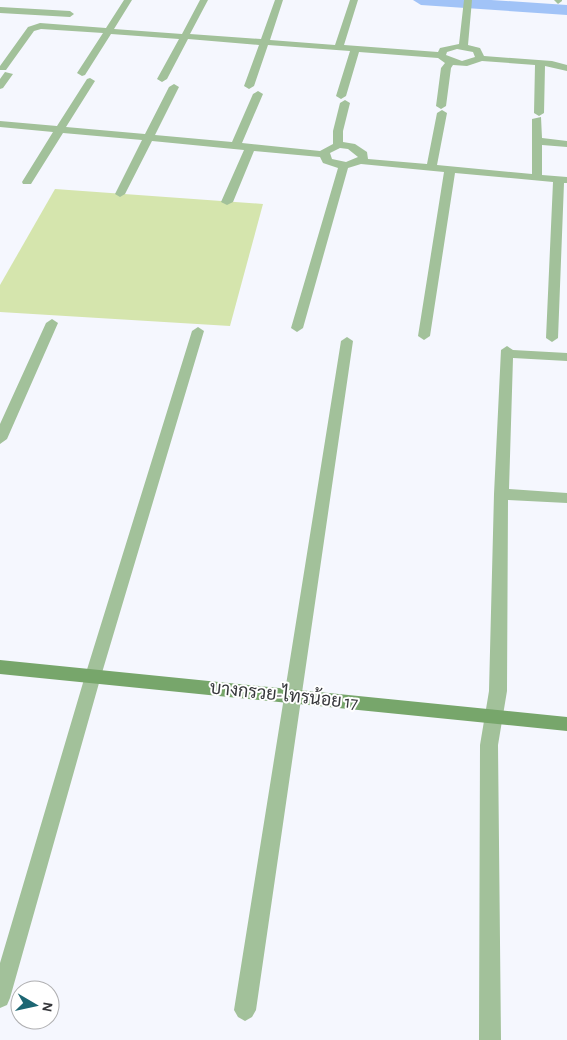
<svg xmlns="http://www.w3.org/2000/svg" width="567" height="1040" font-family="'Alegreya Sans',Sarabun,sans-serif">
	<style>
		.green { fill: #d5e5ad }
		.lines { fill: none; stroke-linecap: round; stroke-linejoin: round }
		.canal { fill: #a1c3f7; fill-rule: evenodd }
		.street { fill: #a2c19a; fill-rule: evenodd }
		.secondary { fill: #77a66b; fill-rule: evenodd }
		.labels { text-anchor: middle; stroke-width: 4; stroke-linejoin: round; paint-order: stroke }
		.street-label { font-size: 18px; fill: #36373b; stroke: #fff }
	</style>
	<rect width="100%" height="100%" fill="#f5f7fe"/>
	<path class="green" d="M55 189 263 204 230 326 0 312V285Z"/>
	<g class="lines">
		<path class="canal" d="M413 0H491L567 5V15L421 5Z"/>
		<path class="street" d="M124 0H132L114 29 182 34 200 0H208L190 34 261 39 275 0H283L270 40 335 45 350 0H358L344 45 438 52 440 48 459 44 464 0H472L468 45 480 48 484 56 552 61 567 65V71L545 66 544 113 539 116 534 113 535 65 482 61 467 66 453 65 451 68 446 106 441 109 436 106 441 68 445 63 438 58 359 52 346 96 341 99 336 96 350 51 268 45 254 86 249 89 244 86 259 45 188 39 167 79 162 82 157 79 179 39 111 34 85 75 82 76 77 73 103 33 41 29 34 31 6 70H0V66L28 27 40 23 106 28ZM457 49 473 52 475 57 462 61 446 55 447 52Z
			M554 0H562V1L558 4Z
			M0 7 70 11 74 14 70 17 0 13Z
			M5 72 13 74 3 88 0 89V79Z
			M90 78 95 81 66 127 145 134 169 87 174 84 179 87 155 135 232 142 253 94 258 91 263 94 242 143 320 151 333 144V131L340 103 345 100 350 103 343 131V142L355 144 367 152 368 159 427 164 437 113 442 110 447 113 437 165 532 174V119L541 117 542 138 567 141V147L542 145V175L567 177V183H564L558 338 552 342 546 338 553 182 455 173 430 336 424 340 418 336 444 172 361 164 348 168 303 328 297 332 291 328 338 168 323 163 320 157 254 151 233 202 227 205 221 202 244 150 152 141 125 194 120 197 115 194 142 140 63 133 31 184H23L22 182 53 132 0 127V121L57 126 87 79ZM340 148 348 149 358 157 346 162 332 159 330 153Z
			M52 319 58 323 7 439 0 444V424L46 323Z
			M198 327 204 331 101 676 10 998 7 1005 0 1008V963L85 676 192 331Z
			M347 337 353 341 256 1010 252 1017 245 1021 238 1017 234 1010 341 341Z
			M507 346 513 350 567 353V361L513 358 509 489 567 493V503L508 500 507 691 498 745 501 1040H479L480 745 489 691 494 494 501 350Z"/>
		<path class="secondary" d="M0 660 567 717V731L0 674Z"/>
	</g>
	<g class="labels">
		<g class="street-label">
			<text transform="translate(284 695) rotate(6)" y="6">บางกรวย-ไทรน้อย 17</text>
		</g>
	</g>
	<g transform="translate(35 1005) rotate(99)"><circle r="24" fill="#ffffff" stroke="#afafb1"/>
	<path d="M0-4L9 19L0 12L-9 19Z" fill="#1d6673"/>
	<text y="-8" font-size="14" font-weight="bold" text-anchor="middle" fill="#36373b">N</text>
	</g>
</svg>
